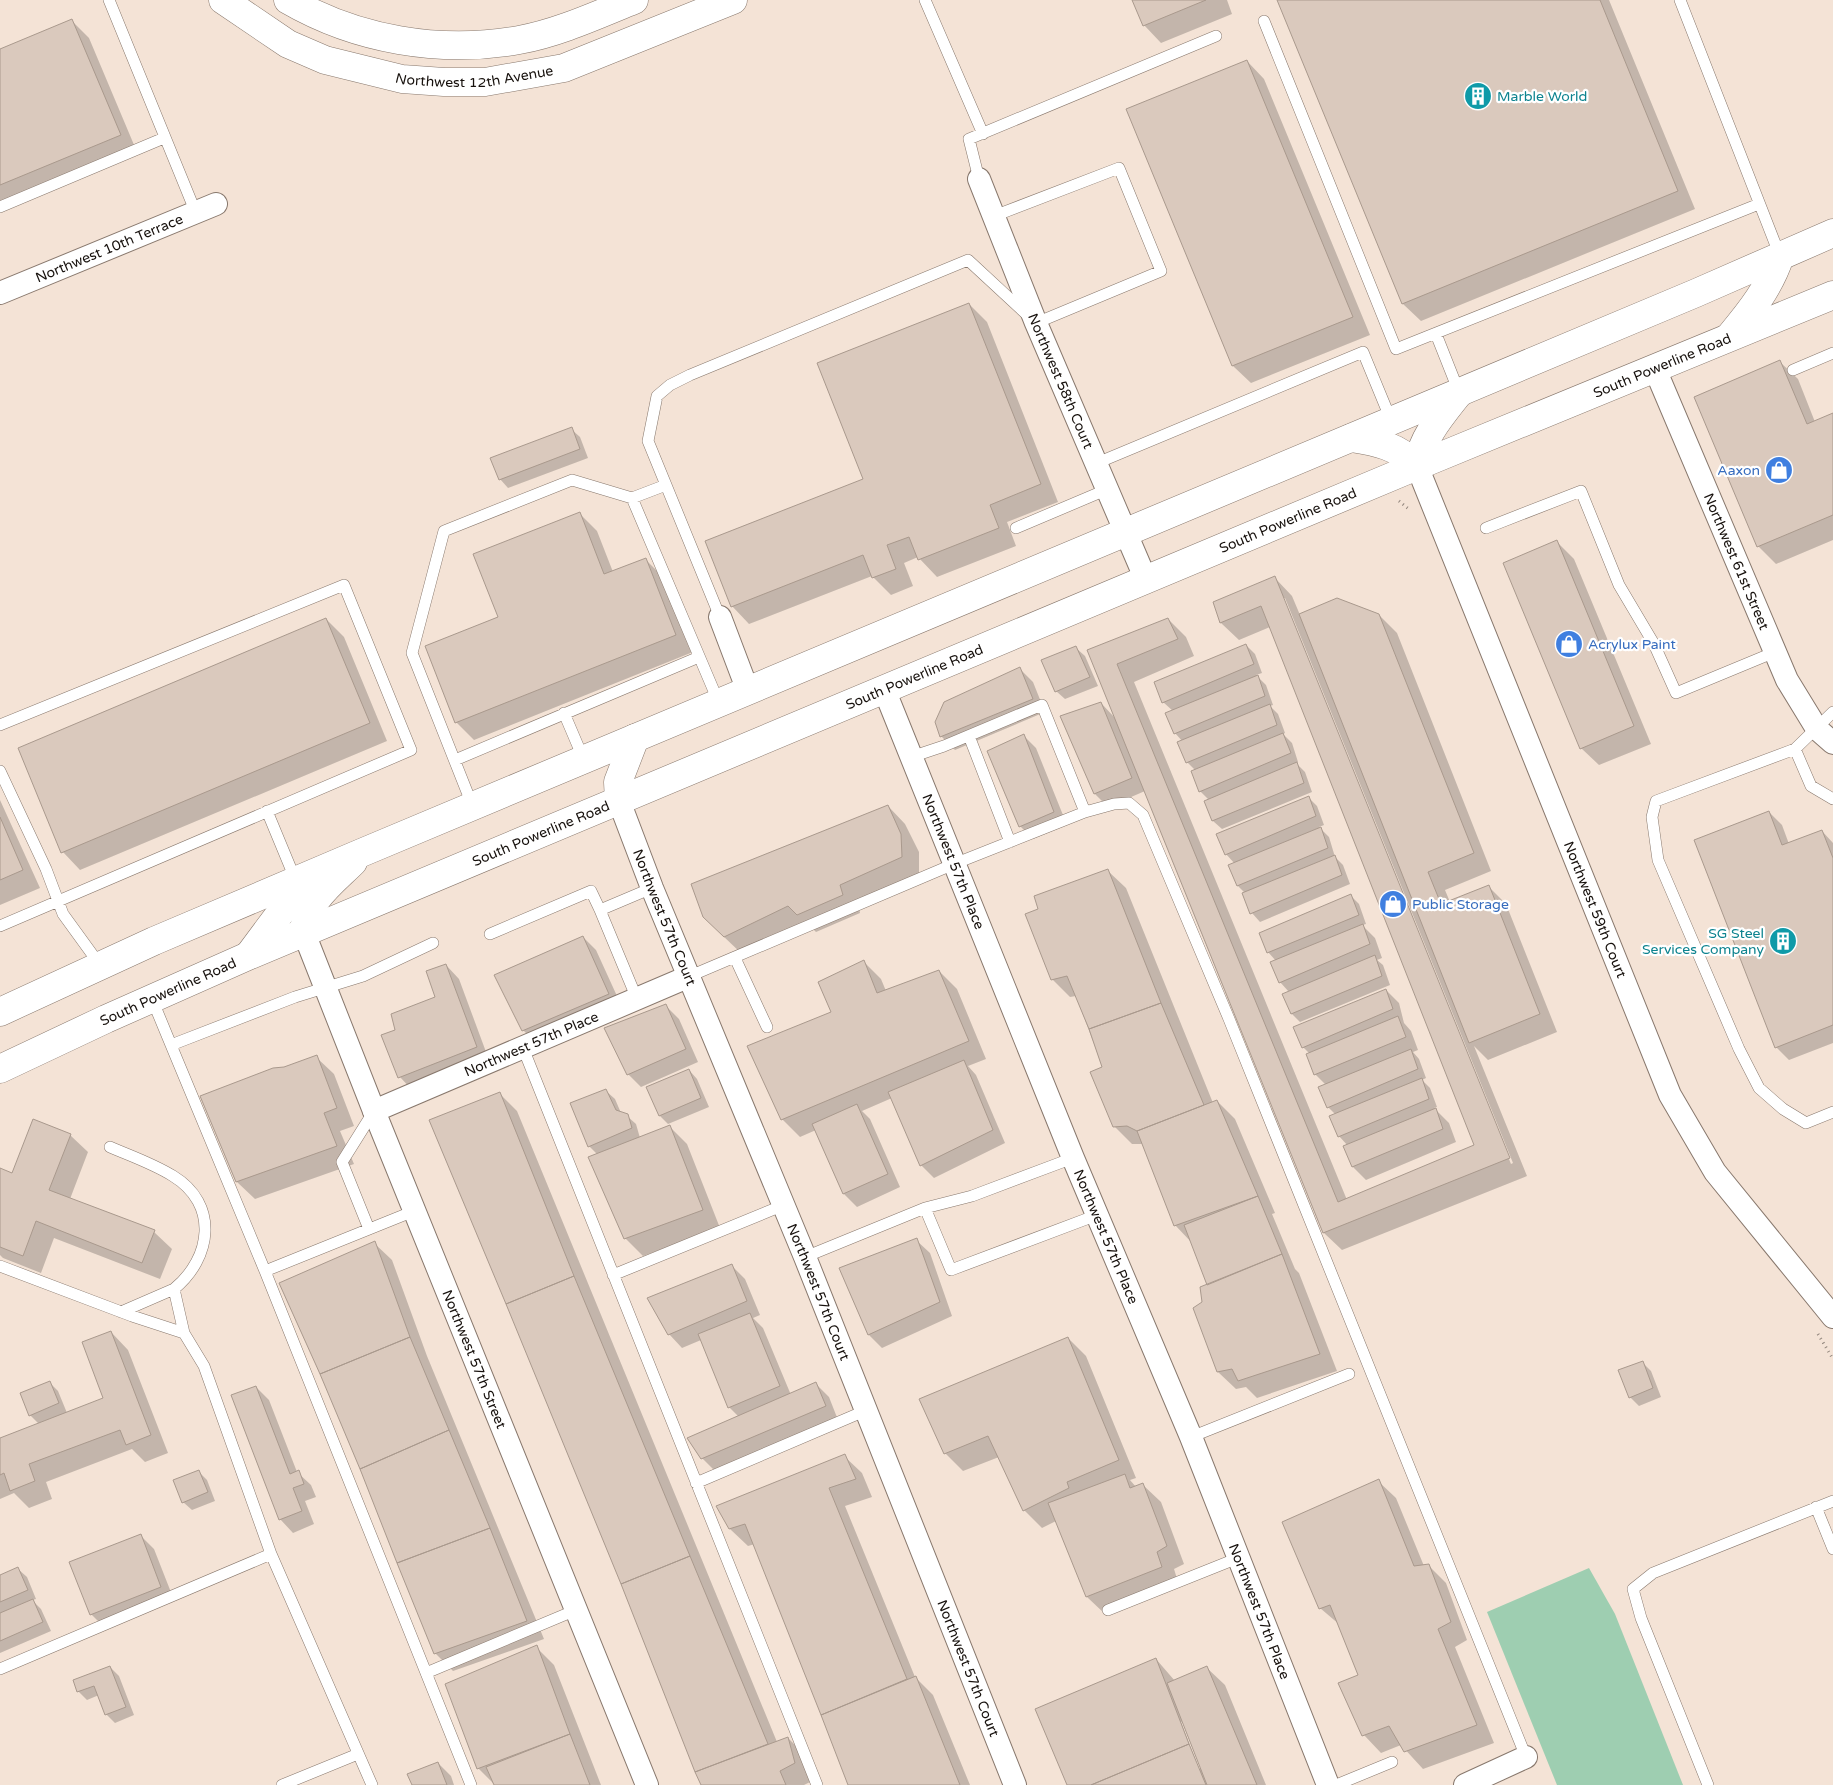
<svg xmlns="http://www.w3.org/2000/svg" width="1833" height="1785" font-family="'Varela Round',sans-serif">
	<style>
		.grass { fill: #9eceb1 }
		.shadow { fill: #0003; fill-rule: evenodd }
		.building { fill: #dac9bd; stroke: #a9998d }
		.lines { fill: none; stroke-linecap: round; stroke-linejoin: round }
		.service-casing { stroke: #88786d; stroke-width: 12 }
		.minor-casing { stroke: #88786d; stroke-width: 24 }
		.tertiary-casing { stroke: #88786d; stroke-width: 29 }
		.secondary-casing { stroke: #88786d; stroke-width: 29 }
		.path { stroke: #92867d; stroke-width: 3; stroke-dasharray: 1 4; stroke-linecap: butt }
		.service { stroke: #fff; stroke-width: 11 }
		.minor { stroke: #fff; stroke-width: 22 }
		.tertiary { stroke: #fff; stroke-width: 28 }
		.secondary { stroke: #fff; stroke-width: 28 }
		.labels { text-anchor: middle; stroke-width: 4.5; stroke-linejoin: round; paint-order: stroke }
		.street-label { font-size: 14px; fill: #17110d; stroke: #fff }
		.culture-label { font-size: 14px; fill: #0d838f; stroke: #fff; text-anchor: start }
		.shop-label { font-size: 14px; fill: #366cbe; stroke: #fff; text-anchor: start }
	</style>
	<rect width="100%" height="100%" fill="#f4e3d6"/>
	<path class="grass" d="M1589 1568 1615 1614 1683 1785H1557L1487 1612Z"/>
	<path class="shadow" d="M1134 0H1227L1232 14 1161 43 1144 25Z
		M1279 0H1609L1695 209 1421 321 1403 304Z
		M71 20 89 38 137 152 0 210V51Z
		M1247 61 1264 79 1370 335 1251 383 1233 366 1128 110Z
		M969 304 987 322 1058 502 1007 522 1016 546 937 577 918 557 904 563 913 586 891 595 872 576 749 624 732 606 864 479Z
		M1780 362 1798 379 1815 422 1833 414V540L1776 564 1758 546 1695 397Z
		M571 429 580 437 588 458 508 488 500 479Z
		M579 513 597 531 613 572 645 559 663 577 693 652 474 740 456 722 499 617Z
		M1557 542 1574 559 1651 744 1599 765 1581 748Z
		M1275 578 1292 596 1300 615H1379L1397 633 1491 871 1445 890 1450 902 1489 887 1506 904 1557 1032 1488 1060 1474 1046 1527 1176 1342 1250 1324 1233 1145 791 1108 807 1095 794 1062 717 1101 703 1115 718 1089 651 1168 619 1186 637 1194 656 1134 682 1347 1200 1476 1145 1270 627 1239 640 1221 623 1215 603ZM1282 598H1285L1513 1163 1511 1164Z
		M326 619 344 637 387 741 80 870 63 852Z
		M1246 645 1255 654 1262 673 1256 675 1266 685 1273 705 1270 706 1278 714 1285 733 1283 734 1292 743 1298 762 1296 763 1305 772 1312 792 1222 829 1213 821 1205 801 1209 800 1200 791 1195 770 1187 762 1183 742 1175 733 1173 711 1163 702Z
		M1076 648 1085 656 1098 686 1065 699 1056 691Z
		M1020 669 1033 682 1045 712 955 750 941 736Z
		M1023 735 1036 748 1067 825 1033 839 1020 826Z
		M1308 797 1317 806 1324 825 1319 827 1329 837 1335 857 1343 865 1350 884 1260 922 1252 913 1245 893 1238 886 1230 866 1235 864 1226 854Z
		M0 800 40 888 0 905Z
		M888 806 905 824 919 852V874L858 903 860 913 816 932 807 923 742 954 722 935Z
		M1769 812 1782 825 1789 844 1822 831 1833 843V1043L1789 1060 1776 1047Z
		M1108 871 1126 888 1213 1103 1217 1101 1235 1119 1275 1213 1272 1214 1295 1269 1299 1273 1337 1371 1257 1398 1246 1387 1236 1389 1218 1372 1203 1303 1208 1285 1192 1243 1175 1225 1144 1144H1132L1114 1126 1103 1068 1076 996 1070 997 1053 980 1026 915 1040 910Z
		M1351 896 1359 904 1366 924 1362 925 1375 938 1382 958 1377 960 1383 965 1390 985 1300 1022 1292 1014 1289 992 1280 982 1276 961 1268 952Z
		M583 937 596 950 622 1007 536 1043 523 1030Z
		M863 961 881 979 886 991 939 971 957 989 986 1059 968 1066 976 1075 1005 1143 934 1178 921 1165 892 1098 862 1111 870 1119 900 1187 857 1207 844 1194 816 1130 800 1137 782 1119 833 1012Z
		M446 965 459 979 489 1060 413 1091 400 1077 437 997Z
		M1386 990 1399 1003 1404 1023 1411 1031 1418 1050 1413 1052 1419 1059 1426 1078 1422 1080 1430 1088 1437 1107 1434 1108 1449 1123 1456 1142 1366 1180 1353 1167 1345 1147 1348 1146 1339 1136 1336 1115 1328 1107 1326 1085 1315 1074 1310 1054 1303 1047Z
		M666 1006 679 1019 698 1062 641 1087 628 1074Z
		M316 1057 334 1074 354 1126 340 1131 354 1164 255 1199 237 1182 201 1097Z
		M689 1070 697 1079 709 1107 668 1124 660 1116Z
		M606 1091 615 1099 621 1113 627 1116 636 1124 640 1138 669 1126 687 1144 720 1228 643 1256 625 1238 598 1155 589 1146Z
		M499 1093 517 1111 777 1742 788 1738 806 1756 812 1781 804 1785H702Z
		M70 1135 88 1152 70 1199 154 1232 172 1249 160 1279 54 1238 41 1273 3 1258 0 1255V1170L13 1175Z
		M916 1240 930 1253 952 1316 882 1348 869 1335 840 1269Z
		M374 1243 392 1260 427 1356 544 1639 453 1671 435 1653Z
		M732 1266 745 1279 760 1315 753 1318 763 1328 791 1395 816 1384 829 1397 838 1420 715 1471 702 1458 739 1417 729 1407 701 1340 682 1348 669 1334Z
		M111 1332 128 1350 168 1453 145 1462 132 1449 46 1482 52 1499 29 1508 14 1493 0 1499V1439L39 1424 30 1415 50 1383 58 1391 67 1413 105 1399Z
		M1068 1338 1086 1356 1136 1478 1130 1480 1136 1487 1143 1485 1161 1502 1184 1564 1174 1569 1179 1585 1105 1614 1087 1597 1056 1521 1042 1528 1024 1510 999 1457 963 1471 945 1453Z
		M1642 1362 1651 1371 1661 1397 1639 1406 1630 1397Z
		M256 1387 269 1400 297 1472 311 1485 316 1497 305 1501 314 1524 293 1533 280 1519Z
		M844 1456 862 1473 872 1497 845 1506 915 1677 933 1695 970 1785H849L755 1544 748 1546 730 1529 717 1506Z
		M199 1472 207 1480 215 1501 192 1510 183 1502Z
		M1378 1481 1396 1498 1424 1566 1428 1565 1446 1583 1467 1640 1455 1647 1494 1743 1423 1769 1401 1745 1381 1753 1364 1735 1360 1676 1340 1625 1320 1608Z
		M140 1535 154 1549 174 1600 104 1627 91 1614Z
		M18 1569 27 1577 36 1599 32 1600 41 1609 51 1631 0 1653V1577Z
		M536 1647 554 1665 601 1785H495L478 1768Z
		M1156 1659 1175 1681 1207 1668 1225 1685 1266 1785H1069ZM1183 1721 1202 1768 1199 1769 1181 1722Z
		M110 1667 119 1676 134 1715 115 1723 106 1714 99 1695 87 1700 78 1691Z
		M438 1763 451 1776 454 1785H413Z"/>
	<path class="building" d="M1132 0H1206L1143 26Z
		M1277 0H1600L1678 191 1402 304Z
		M72 19 121 135 0 185V49Z
		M1247 60 1353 317 1232 366 1126 109Z
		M969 303 1041 484 990 505 999 528 918 560 909 537 887 545 896 569 872 578 863 555 731 607 705 541 863 479 817 363Z
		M1780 360 1807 424 1833 413V515L1757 547 1694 397Z
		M572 427 580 449 499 480 490 458Z
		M580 512 604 574 646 558 676 635 455 723 425 646 498 617 473 554Z
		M1557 540 1634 726 1580 749 1503 563Z
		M1275 576 1510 1158 1323 1233 1087 650 1168 618 1178 639 1117 664 1338 1202 1474 1145 1261 606 1220 623 1213 602Z
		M1337 598 1379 614 1474 853 1428 872 1441 904 1489 885 1540 1014 1469 1043 1299 614Z
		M326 618 370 723 61 853 18 748Z
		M1246 644 1254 664 1162 703 1154 682Z
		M1076 646 1090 677 1055 692 1041 660Z
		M1020 667 1033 699 940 737 935 722 944 702Z
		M1258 675 1265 696 1174 734 1165 713Z
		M1101 702 1132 778 1094 794 1060 716Z
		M1270 704 1277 725 1186 763 1177 742Z
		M1283 733 1291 753 1199 792 1191 771Z
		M1024 734 1054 812 1019 827 987 751Z
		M1297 762 1304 783 1212 821 1204 801Z
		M1309 796 1316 816 1225 855 1216 834Z
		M888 805 901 834 902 857 840 885 843 895 797 915 788 906 724 937 703 917 691 884Z
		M1769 811 1782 845 1822 830 1833 858V1025L1775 1048 1694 840Z
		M0 817 23 870 0 880Z
		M1321 827 1328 848 1237 886 1228 865Z
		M1335 855 1342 875 1250 914 1242 893Z
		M1108 869 1161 1003 1089 1029 1067 976 1051 980 1025 914 1038 909 1034 896Z
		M1351 894 1359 915 1267 953 1259 933Z
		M1363 924 1370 944 1279 983 1270 962Z
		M583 936 609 994 522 1031 494 975Z
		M1375 955 1382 976 1291 1014 1282 994Z
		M864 960 877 993 939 970 969 1041 781 1120 747 1046 831 1012 818 982Z
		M446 964 477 1047 398 1078 381 1035 395 1030 391 1014 435 997 426 971Z
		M1386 989 1393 1009 1302 1048 1293 1027Z
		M1161 1003 1204 1105 1137 1131 1127 1126 1113 1127 1090 1072 1102 1067 1089 1029Z
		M666 1004 686 1049 627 1075 604 1028Z
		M1398 1016 1406 1037 1314 1075 1306 1054Z
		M1411 1049 1418 1069 1327 1108 1318 1087Z
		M317 1055 337 1108 324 1113 337 1146 236 1182 200 1096 273 1068 284 1067Z
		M964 1060 993 1130 920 1166 888 1092Z
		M689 1069 701 1098 659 1116 646 1087Z
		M1422 1078 1429 1099 1338 1137 1329 1116Z
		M606 1089 616 1110 628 1114 632 1128 588 1147 570 1103Z
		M500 1092 574 1276 506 1304 429 1120Z
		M1217 1100 1258 1196 1174 1226 1137 1131Z
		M857 1104 888 1174 843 1194 812 1124Z
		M1436 1108 1443 1129 1352 1167 1343 1146Z
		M33 1119 71 1134 49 1190 155 1230 142 1263 36 1221 23 1256 0 1247V1168L12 1173Z
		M670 1125 703 1210 624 1239 588 1157Z
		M1258 1196 1282 1254 1207 1285 1184 1225Z
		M917 1238 940 1302 868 1335 839 1268Z
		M375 1241 410 1337 320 1374 279 1283Z
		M1282 1254 1320 1354 1238 1381 1232 1369 1217 1372 1193 1308 1202 1302 1200 1287Z
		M732 1264 747 1301 668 1335 647 1298Z
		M574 1276 690 1556 621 1584 506 1304Z
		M750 1313 780 1386 728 1408 698 1334Z
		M111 1331 151 1435 126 1445 120 1430 29 1464 35 1481 10 1491 4 1473 0 1475V1438L103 1398 82 1342Z
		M410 1337 449 1430 360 1469 320 1374Z
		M1068 1337 1119 1460 1067 1482 1069 1488 1023 1511 988 1436 944 1454 919 1399Z
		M1643 1361 1653 1388 1629 1398 1618 1370Z
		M50 1381 59 1403 29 1416 20 1393Z
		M816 1382 826 1406 701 1459 687 1438Z
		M256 1386 290 1474 299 1470 304 1484 293 1488 302 1511 279 1520 231 1395Z
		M449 1430 490 1528 397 1563 360 1469Z
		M845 1454 856 1479 829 1488 907 1679 821 1715 745 1524 729 1529 716 1506Z
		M199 1470 208 1492 182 1503 173 1480Z
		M1125 1474 1130 1488 1143 1483 1167 1546 1157 1552 1162 1567 1086 1597 1048 1503Z
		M1379 1479 1414 1566 1429 1564 1451 1622 1438 1629 1477 1725 1404 1752 1389 1726 1362 1736 1338 1683 1358 1675 1330 1605 1319 1609 1282 1522Z
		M490 1528 527 1621 434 1654 397 1563Z
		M141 1534 161 1587 90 1615 69 1562Z
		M690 1556 768 1744 695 1772 621 1584Z
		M18 1567 28 1590 0 1602V1575Z
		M33 1599 43 1622 0 1641V1613Z
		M537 1645 570 1734 477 1769 445 1684Z
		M1156 1658 1189 1744 1091 1785H1067L1035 1709Z
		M110 1666 126 1707 105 1715 94 1686 77 1692 73 1680Z
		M1207 1666 1257 1785H1207L1167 1683Z
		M916 1676 960 1785H848L821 1715Z
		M570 1734 590 1785H494L486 1767Z
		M788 1737 795 1763 780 1771 786 1785H701L695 1772Z
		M1189 1744 1206 1785H1091Z
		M438 1762 447 1785H412L407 1774Z"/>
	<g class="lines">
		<g class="service-casing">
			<path id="service" d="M109 0 196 213
				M925 0 983 134
				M1680 0 1780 256
				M1264 21 1396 349 1759 204
				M979 179 969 139 1216 36
				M0 207 164 138
				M1436 334 1459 392
				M1793 370 1833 353
				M1097 463 1363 352 1391 420
				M632 498 719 703
				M1016 528 1108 489
				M1486 528 1581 491 1619 585 1654 644 1676 693 1775 652
				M720 617 648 441 657 396 670 385 690 375 968 260 1036 323 1161 271 1119 168 994 216
				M1833 712 1795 749 1656 801 1652 817 1658 860 1739 1049 1759 1088 1783 1109 1806 1123 1833 1112
				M564 713 584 760
				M0 725 344 585 411 750 0 926
				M969 736 1010 842
				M1795 749 1811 786 1833 799
				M911 757 944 746 1042 705 1085 812
				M455 760 699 657
				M0 771 46 869 63 914 100 965
				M473 807 412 653 444 531 572 480 632 498 666 485
				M267 811 296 881
				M490 934 591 891 600 910
				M735 958 767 1027
				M690 976 954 864 1085 812 1114 804 1129 803 1143 815 1229 1019 1526 1757
				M152 999 171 1045 295 997 363 976 433 943
				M637 999 600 910 652 888
				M171 1045 265 1271 471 1785
				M523 1048 817 1785
				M110 1147C131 1156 154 1164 173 1176 219 1204 212 1258 174 1289
				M925 1208 972 1196 1073 1158
				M369 1229 342 1162 374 1111
				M805 1257 925 1208 951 1270 1097 1215
				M0 1266 132 1316 184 1333 204 1366 271 1554
				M265 1271 414 1211
				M613 1275 784 1205
				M121 1312 174 1289 184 1333
				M1191 1437 1349 1374
				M696 1483 867 1410
				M1816 1507 1833 1549
				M1108 1610 1238 1558
				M0 1669 271 1554 372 1785
				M426 1673 576 1610
				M282 1785 358 1754
				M1336 1785 1392 1762
				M1708 1785 1641 1618 1633 1589 1653 1573 1833 1501"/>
		</g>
		<g class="minor-casing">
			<g id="minor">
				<path id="s1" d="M979 179 1036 323 1146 580"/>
				<path id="s2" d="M0 293 216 204"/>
				<path id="s3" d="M1655 369 1787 680 1817 729 1833 743"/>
				<path id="s4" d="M1417 466 1670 1095 1715 1172 1833 1317"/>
				<path d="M720 617 748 691"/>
				<path id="s5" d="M884 689 1073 1158 1191 1437 1328 1785"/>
				<path id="s6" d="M619 801 652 888 805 1257 1015 1785"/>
				<path id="s7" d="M304 933 374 1111 647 1785"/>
				<path id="s8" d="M374 1111 690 976"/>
				<path d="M1465 1785 1526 1757"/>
			</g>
		</g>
		<g class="tertiary-casing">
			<g id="tertiary">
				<path id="s9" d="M223 0 288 44 325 60 402 79 444 82H485L564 68 733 0"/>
				<path d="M288 0C357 40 440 54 519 40 558 33 597 15 634 0"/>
			</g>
		</g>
		<g class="secondary-casing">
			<g id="secondary">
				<path d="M1730 336C1750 312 1770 287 1780 256"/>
				<path d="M1351 438C1377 442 1398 446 1417 466"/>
				<path d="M1417 466C1423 436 1441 416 1459 393"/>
				<path d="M619 801 618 782 635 738"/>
				<path d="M304 933C304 903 333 882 353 862"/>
				<path d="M249 955 287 904 296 881"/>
				<path d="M0 1012 154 941 361 853 1696 293 1833 233"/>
				<path id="s10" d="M0 1069 106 1019 248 956 1417 466 1833 295"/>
			</g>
		</g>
		<path class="path" d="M1399 501 1410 510
			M1818 1334 1833 1359"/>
		<use href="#service" class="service"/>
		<use href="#minor" class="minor"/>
		<use href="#tertiary" class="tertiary"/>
		<use href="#secondary" class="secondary"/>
	</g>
	<defs>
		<g id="building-disc" transform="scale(1.4375)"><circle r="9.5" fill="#0f9aa8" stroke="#fff"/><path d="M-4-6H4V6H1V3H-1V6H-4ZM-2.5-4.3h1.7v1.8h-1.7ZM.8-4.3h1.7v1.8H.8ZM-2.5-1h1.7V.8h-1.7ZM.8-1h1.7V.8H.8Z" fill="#fff"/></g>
		<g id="shop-disc" transform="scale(1.4375)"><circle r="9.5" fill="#3f7fe0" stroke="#fff"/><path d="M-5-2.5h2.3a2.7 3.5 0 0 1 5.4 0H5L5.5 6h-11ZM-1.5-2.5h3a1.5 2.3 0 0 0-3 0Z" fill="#fff"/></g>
	</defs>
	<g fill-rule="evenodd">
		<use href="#building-disc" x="1478" y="96"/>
		<use href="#shop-disc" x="1779" y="470"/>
		<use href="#shop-disc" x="1569" y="644"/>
		<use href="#shop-disc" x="1393" y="904"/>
		<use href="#building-disc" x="1783" y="941"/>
	</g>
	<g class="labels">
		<g class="street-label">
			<text dy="5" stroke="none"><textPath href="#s9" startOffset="271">Northwest 12th Avenue</textPath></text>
			<text dy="5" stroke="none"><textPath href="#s2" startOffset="118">Northwest 10th Terrace</textPath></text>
			<text dy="5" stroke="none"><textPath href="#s10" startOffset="1805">South Powerline Road</textPath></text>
			<text dy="5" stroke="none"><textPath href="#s1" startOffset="218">Northwest 58th Court</textPath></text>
			<text dy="5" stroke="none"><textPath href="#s10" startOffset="1400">South Powerline Road</textPath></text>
			<text dy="5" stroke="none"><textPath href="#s3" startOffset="209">Northwest 61st Street</textPath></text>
			<text dy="5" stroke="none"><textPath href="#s10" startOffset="995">South Powerline Road</textPath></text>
			<text dy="5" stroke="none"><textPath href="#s10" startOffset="590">South Powerline Road</textPath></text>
			<text dy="5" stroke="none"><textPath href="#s5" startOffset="186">Northwest 57th Place</textPath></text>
			<text dy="5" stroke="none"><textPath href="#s4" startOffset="478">Northwest 59th Court</textPath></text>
			<text dy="5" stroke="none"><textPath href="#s6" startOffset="125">Northwest 57th Court</textPath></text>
			<text dy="5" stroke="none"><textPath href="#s10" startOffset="185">South Powerline Road</textPath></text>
			<text dy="5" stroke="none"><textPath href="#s8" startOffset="171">Northwest 57th Place</textPath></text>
			<text dy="5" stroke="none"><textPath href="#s5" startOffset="591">Northwest 57th Place</textPath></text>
			<text dy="5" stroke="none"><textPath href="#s6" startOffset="530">Northwest 57th Court</textPath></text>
			<text dy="5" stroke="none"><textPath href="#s7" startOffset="459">Northwest 57th Street</textPath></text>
			<text dy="5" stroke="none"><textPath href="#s5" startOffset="996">Northwest 57th Place</textPath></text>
			<text dy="5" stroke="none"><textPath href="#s6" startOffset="935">Northwest 57th Court</textPath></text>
		</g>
		<g class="culture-label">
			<text x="1497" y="101">Marble World</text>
			<text x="1764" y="938" text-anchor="end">SG Steel<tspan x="1764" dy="16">Services Company</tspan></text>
		</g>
		<g class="shop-label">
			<text x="1760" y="475" text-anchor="end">Aaxon</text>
			<text x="1588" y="649">Acrylux Paint</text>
			<text x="1412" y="909">Public Storage</text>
		</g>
	</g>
</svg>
